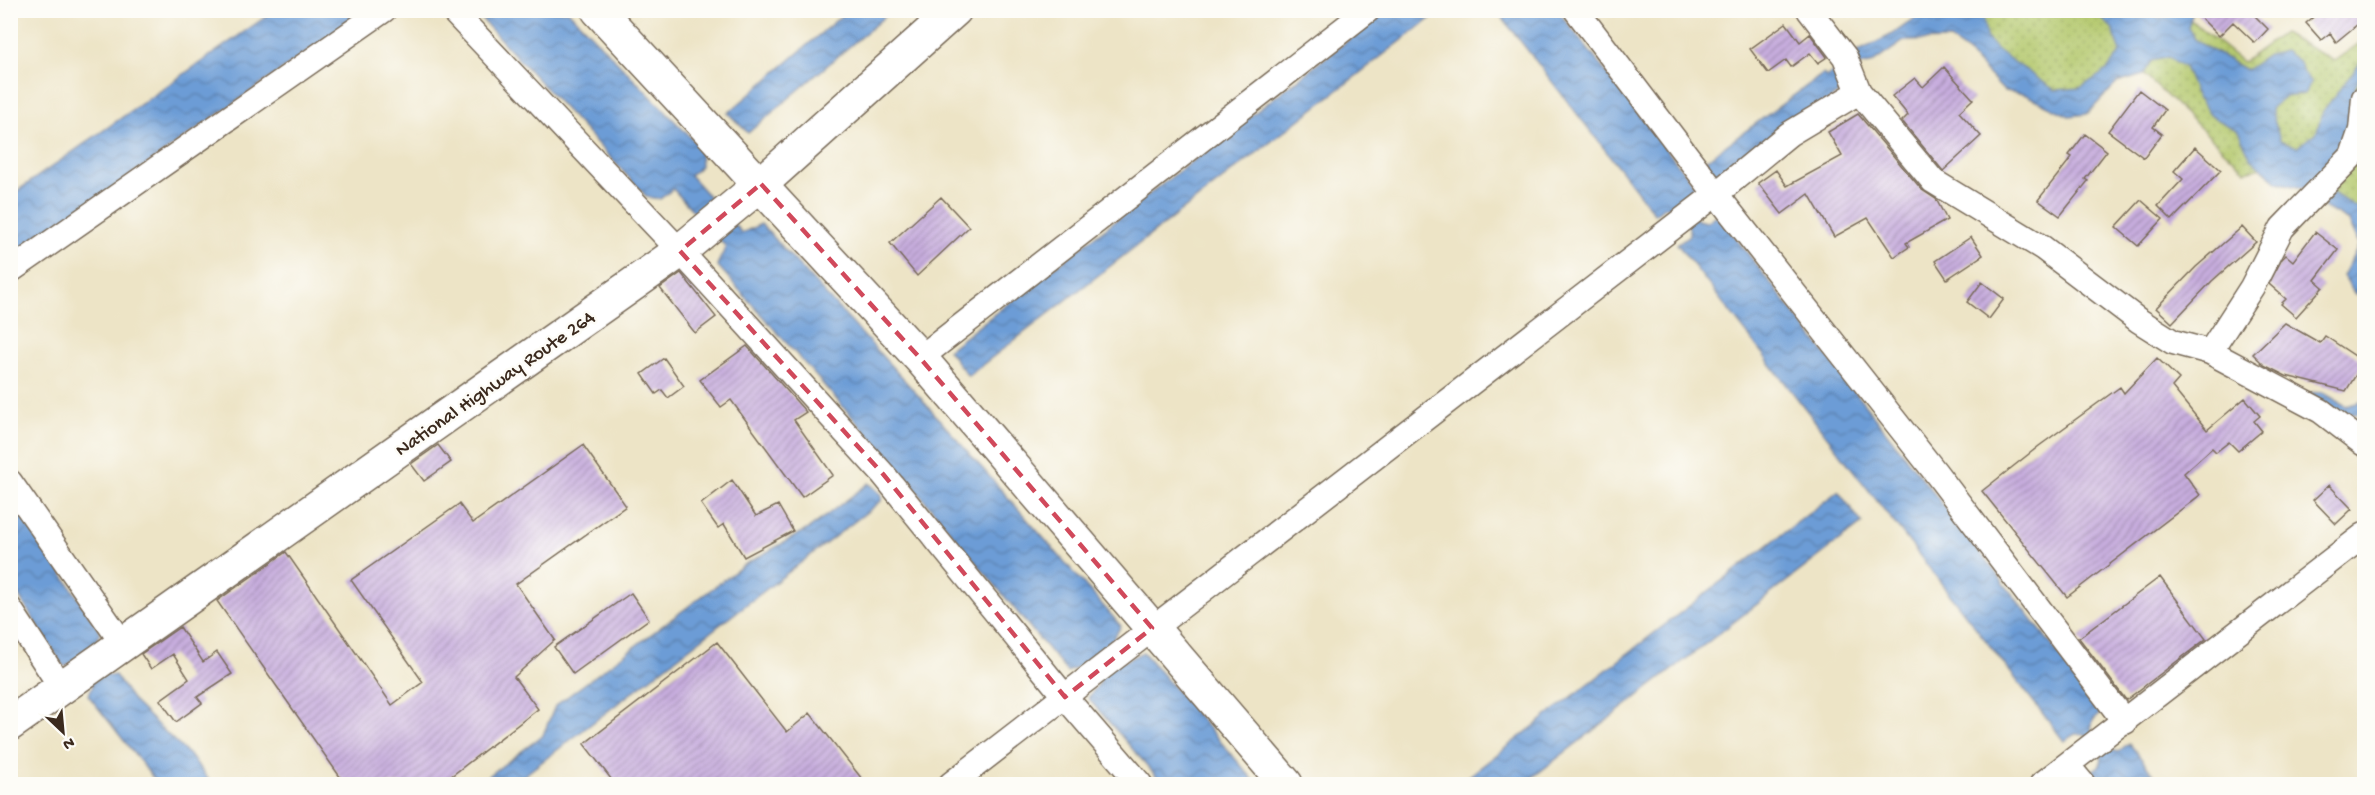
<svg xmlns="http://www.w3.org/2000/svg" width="2375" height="795" font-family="'Gochi Hand',sans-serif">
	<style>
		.grass { fill: url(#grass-dots); stroke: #767844; stroke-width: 1.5 }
		.water { fill: url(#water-waves); stroke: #54637a; stroke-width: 1.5 }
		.building { fill: url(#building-hatch) }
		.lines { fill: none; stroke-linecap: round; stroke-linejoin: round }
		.street-casing { stroke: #796b59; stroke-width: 27 }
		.secondary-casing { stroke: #796b59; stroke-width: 36 }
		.highway-casing { stroke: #796b59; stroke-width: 36 }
		.street { stroke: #fff; stroke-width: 24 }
		.secondary { stroke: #fff; stroke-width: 33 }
		.highway { stroke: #fff; stroke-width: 33 }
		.marked { fill: none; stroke: #d1495b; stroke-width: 4.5; stroke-dasharray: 12 8; stroke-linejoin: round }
		.labels { text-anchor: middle; stroke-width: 5; stroke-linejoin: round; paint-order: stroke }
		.street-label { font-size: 20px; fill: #3b2a1e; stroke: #fdfcf7 }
	</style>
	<defs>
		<pattern id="grass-dots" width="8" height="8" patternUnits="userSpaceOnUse" patternTransform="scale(1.5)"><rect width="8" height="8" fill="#b2c76b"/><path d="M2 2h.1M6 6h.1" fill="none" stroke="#92a257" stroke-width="1.8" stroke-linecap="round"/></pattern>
		<pattern id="water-waves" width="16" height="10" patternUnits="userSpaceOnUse" patternTransform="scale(1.5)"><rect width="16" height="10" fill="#6c9cd6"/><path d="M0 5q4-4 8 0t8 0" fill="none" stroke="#5a7fad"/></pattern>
		<pattern id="building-hatch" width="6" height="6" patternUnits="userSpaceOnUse" patternTransform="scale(1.5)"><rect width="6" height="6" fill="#c7adde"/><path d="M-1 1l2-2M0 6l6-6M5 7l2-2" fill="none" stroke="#a38db3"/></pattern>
	</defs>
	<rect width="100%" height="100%" fill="#fdfcf7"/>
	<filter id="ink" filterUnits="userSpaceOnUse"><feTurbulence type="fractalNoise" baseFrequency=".0167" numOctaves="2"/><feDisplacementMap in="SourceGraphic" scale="12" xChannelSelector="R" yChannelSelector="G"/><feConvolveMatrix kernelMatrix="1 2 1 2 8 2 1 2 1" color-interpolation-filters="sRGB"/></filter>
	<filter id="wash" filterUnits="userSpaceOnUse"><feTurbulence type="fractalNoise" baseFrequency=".008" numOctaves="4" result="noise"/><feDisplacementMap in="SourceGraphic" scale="24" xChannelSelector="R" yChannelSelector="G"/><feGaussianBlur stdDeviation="1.35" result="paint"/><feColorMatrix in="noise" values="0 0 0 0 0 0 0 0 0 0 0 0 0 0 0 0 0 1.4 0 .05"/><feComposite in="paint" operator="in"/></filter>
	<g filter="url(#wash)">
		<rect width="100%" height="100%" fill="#ede4c6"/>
		<path class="grass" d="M1938 10 2136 11 2160 31 2183 14 2243 62 2283 33 2334 61 2364 40V238L2298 158 2246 171 2136 67 2059 103Z"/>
		<path class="water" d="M274 11H366L11 259 10 196Z
			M474 11H568L700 147 701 166 690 175 742 233 761 224 917 394 1121 626 1110 644 1123 662 1143 652 1257 784H1163L1088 698 1101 681 1086 663 1067 672 902 473 717 265 726 247 673 189 660 199 647 197Z
			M847 11H891L748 133 728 113Z
			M1386 11H1440L968 376 948 350Z
			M1497 11H1558L1698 190 1683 202 1698 220 1706 222 1717 214 2103 711 2093 720 2091 729 2107 749 2118 752 2129 743 2161 784H2098L2089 774 2100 765 2101 754 2085 734H2075L2064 741 1677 244 1689 235V227L1675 208 1664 207 1655 214Z
			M1925 11H1985L1983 13 1986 37 1997 50 2055 90 2080 88 2107 70 2121 52 2112 28 2093 11H2149L2159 19 2172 14 2174 11H2193L2188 28 2196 41 2246 70 2268 55 2285 51 2300 62 2303 73 2311 83 2304 94 2285 97 2271 109 2280 140 2297 147 2316 133 2323 111 2364 58V68L2355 87 2356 126 2347 147 2310 190 2278 182 2252 160 2238 131 2211 116 2197 98 2184 67 2169 57 2152 61 2143 75 2117 83 2087 114 2069 116 2024 94 2004 91 1965 50 1950 40 1904 41 1871 64 1861 65 1844 89 1727 173 1716 176 1705 161 1823 74 1826 77 1859 51 1893 34Z
			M2333 193 2356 208 2364 202V296L2355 294 2343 276 2359 245 2349 221 2322 206 2326 199Z
			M2322 392 2346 406 2364 401V413L2345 415 2306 393Z
			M869 483 882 495 881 501 513 784H478L543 735 555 706 744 565 810 528Z
			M1838 491 1862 523 1524 784H1459Z
			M10 492 100 632 95 647 91 649 109 676 115 675 134 702 192 758 212 784H158L88 695 93 686 76 660 64 667 11 584Z"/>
		<g id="blocks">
			<path class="building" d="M2193 10H2249L2268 29 2255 43 2233 22 2219 36Z
				M2322 10H2364V19L2336 42 2330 33 2321 40 2306 23Z
				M1786 23 1800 42 1810 34 1827 57 1818 63 1810 53 1791 67 1786 60 1768 73 1750 49Z
				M1944 67 1973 99 1959 112 1981 136 1943 171 1902 121 1908 115 1892 96 1915 78 1923 87Z
				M2139 90 2165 110 2153 127 2162 134 2144 158 2108 131Z
				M1858 114 1922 190 1936 199 1947 220 1906 243 1909 247 1894 257 1868 218 1834 237 1809 194 1782 214 1758 183 1776 170 1787 186 1842 156 1828 132Z
				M2085 134 2107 151 2085 179 2088 181 2060 216 2038 200 2072 157 2069 155Z
				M2195 147 2221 170 2172 220 2158 206 2183 179 2174 171Z
				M941 197 969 227 917 276 890 243Z
				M2141 200 2163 219 2138 246 2116 227Z
				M2242 227 2256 242 2212 281 2172 323 2156 308 2196 267Z
				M2315 232 2338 250 2315 280 2323 287 2296 317 2281 304 2286 299 2269 284 2282 259 2286 255 2293 261Z
				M1971 237 1983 255 1947 279 1935 261Z
				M681 273 716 317 695 333 660 288Z
				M1982 282 2004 299 1989 319 1967 302Z
				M2285 323 2320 343 2325 336 2364 362 2346 391 2286 376 2264 365 2253 354Z
				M747 346 806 412 794 420 833 475 802 497 731 400 721 407 700 380Z
				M664 358 684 386 668 398 662 390 656 394 642 374Z
				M2157 358 2179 379 2172 387 2207 430 2245 398 2260 416 2254 421 2262 431 2238 451 2229 442 2216 452 2212 448 2184 473 2200 495 2067 597 1982 491 2039 446 2120 387 2124 393Z
				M438 445 451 462 424 481 411 464Z
				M583 445 626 506 516 584 555 640 514 677 538 709 441 784H345L217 601 286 552 392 705 423 682 351 580 459 504 473 523Z
				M732 480 756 516 778 505 793 531 744 557 724 524 718 528 701 504Z
				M2329 485 2352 509 2336 524 2313 500Z
				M2160 577 2206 639 2126 700 2079 638Z
				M631 593 649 619 573 674 554 647Z
				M180 627 203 662 217 652 232 674 197 697 202 703 176 722 160 700 189 679 173 654 151 669 141 654Z
				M717 642 787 732 810 713 866 784H615L584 744Z"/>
		</g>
	</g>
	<g filter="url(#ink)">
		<use href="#blocks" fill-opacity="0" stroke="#796b59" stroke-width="1.5"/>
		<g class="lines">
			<g class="street-casing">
				<path id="street" d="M452 10 680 251 883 474 1065 697 1140 784
					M1576 10 1716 194 1936 473 2125 722
					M1809 10 1845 57 1859 92 1933 181 2043 248 2138 320 2173 342 2210 352 2321 411 2364 444
					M10 271 384 10
					M2210 352 2252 287 2282 228 2352 156 2361 130 2364 98
					M920 358 1368 10
					M10 482 123 644
					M10 609 61 687
					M2067 765 2083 784
					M951 784 1716 194 1789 134 1859 92
					M2042 784 2364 535"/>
			</g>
			<g class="secondary-casing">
				<path id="secondary" d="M598 10 920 358 1286 784"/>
			</g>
			<g class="highway-casing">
				<path id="highway" d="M10 724 680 251 761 184 955 10"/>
			</g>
			<use href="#street" class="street"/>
			<use href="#secondary" class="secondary"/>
			<use href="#highway" class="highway"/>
		</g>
	</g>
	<path class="marked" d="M761 184 920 358 1152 628 1065 697 883 474 680 251Z"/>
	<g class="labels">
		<g class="street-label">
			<text transform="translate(494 382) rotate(-35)" y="7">National Highway Route 264</text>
		</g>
	</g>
	<rect width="2375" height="795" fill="none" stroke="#fdfcf7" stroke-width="36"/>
	<g transform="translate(63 732) rotate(154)" stroke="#fdfcf7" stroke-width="4.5" paint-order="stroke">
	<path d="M0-4.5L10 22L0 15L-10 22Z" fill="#3b2a1e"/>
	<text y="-9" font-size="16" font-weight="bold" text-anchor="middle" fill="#3b2a1e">N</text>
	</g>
</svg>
